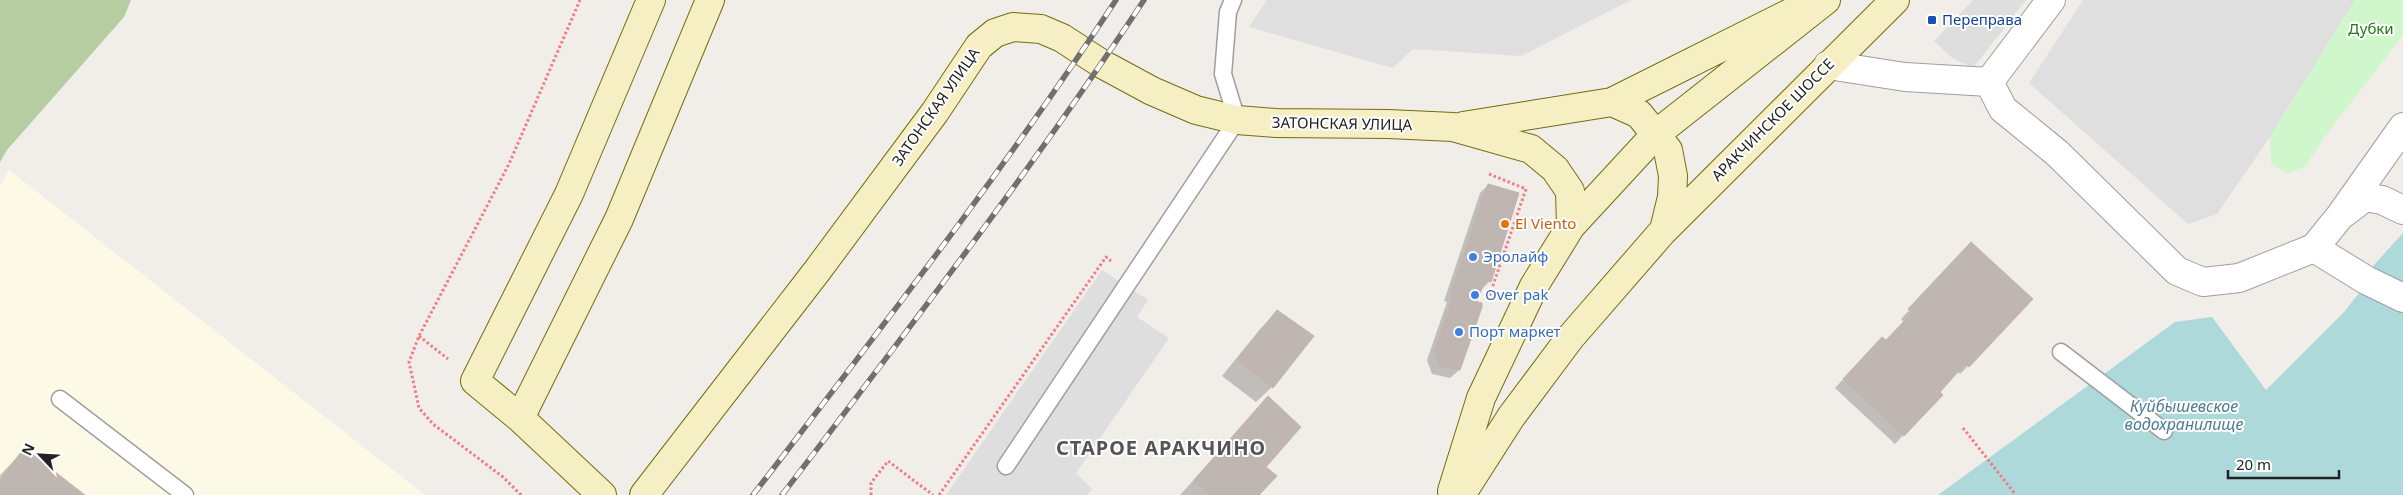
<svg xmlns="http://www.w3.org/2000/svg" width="2403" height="495" font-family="'Noto Sans',sans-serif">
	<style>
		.residential { fill: #e0dfdf }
		.education { fill: #fdf9e7 }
		.forest { fill: #b6cda2 }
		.park { fill: #d0f6cb }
		.parking { fill: #dedede }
		.water { fill: #aed9db }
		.shadow { fill: #0003 }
		.building { fill: #bfb6b2; stroke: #c2b2ad }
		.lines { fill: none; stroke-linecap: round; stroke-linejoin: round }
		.service-casing { stroke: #9f9f9f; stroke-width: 19 }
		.tertiary-casing { stroke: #9f9f9f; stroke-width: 30 }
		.secondary-casing { stroke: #736d0e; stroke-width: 30 }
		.path { stroke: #f07c84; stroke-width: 3; stroke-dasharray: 2.5 2.5; stroke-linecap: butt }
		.service { stroke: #fff; stroke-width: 16 }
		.tertiary { stroke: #fff; stroke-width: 28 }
		.secondary { stroke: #f5efc3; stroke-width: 28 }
		.rail-casing { stroke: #707070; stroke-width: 5.5 }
		.rail { stroke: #fff; stroke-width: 4; stroke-dasharray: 11; stroke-linecap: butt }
		.transit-dot { fill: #1a4fb4; stroke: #fff; stroke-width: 2 }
		.food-dot { fill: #e8710a; stroke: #fff; stroke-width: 2 }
		.shop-dot { fill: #3f7fe0; stroke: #fff; stroke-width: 2 }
		.labels { text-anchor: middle; stroke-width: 4; stroke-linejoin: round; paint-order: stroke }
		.transit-label { font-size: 15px; fill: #164399; stroke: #fff; text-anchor: start }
		.park-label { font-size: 15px; fill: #1f7a15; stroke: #fff }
		.street-label { font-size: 15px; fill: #222; stroke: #fff }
		.food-label { font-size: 15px; fill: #c56008; stroke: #fff; text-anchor: start }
		.shop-label { font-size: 15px; fill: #366cbe; stroke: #fff; text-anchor: start }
		.water-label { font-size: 16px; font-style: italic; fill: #4b7c94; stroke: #fff }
		.district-label { font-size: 20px; font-weight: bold; letter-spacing: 1px; fill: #555; stroke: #fff }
	</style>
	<rect width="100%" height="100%" fill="#f1ede9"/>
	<path class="residential" d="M1267 0H1631L1521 56 1413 49 1393 68 1249 27Z
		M2083 0H2355L2270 137 2217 214 2188 224 2029 83Z"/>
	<path class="education" d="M9 170 425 495H0V186Z"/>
	<path class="forest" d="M0 0H131L124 17 7 150 0 162Z"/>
	<path class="park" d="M2355 0H2403V35L2323 139 2305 167 2287 173 2271 163 2270 137Z"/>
	<path class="parking" d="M1973 0H2026L1973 68 1951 57 1934 41Z
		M1102 270 1148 300 1137 317 1169 338 1076 473 1092 489 1087 495H946Z"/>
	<path class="water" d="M2403 233V495H1938L2175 322 2212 317 2266 390 2344 312 2359 293 2373 266Z"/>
	<path class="shadow" d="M1488 185 1490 281 1481 290 1476 303 1480 307 1459 370 1450 378 1432 374 1427 360 1447 302 1444 301 1480 193Z
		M1963 252 1968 366 1960 374 1957 371 1938 392 1941 395 1895 444 1835 388 1873 347 1885 342 1904 322 1901 319Z
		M1277 312 1272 387 1256 402 1222 376 1261 328Z
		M1268 398 1265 467 1257 495H1180Z
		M24 450 83 495H0V475Z"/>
	<path class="building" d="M1488 184 1519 193 1491 282 1485 280 1477 302 1482 303V307L1460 370 1440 366 1435 351 1454 294 1451 293Z
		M1971 242 2033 299 1969 367 1966 363 1940 392 1943 395 1904 436 1843 379 1882 337 1886 340 1912 313 1908 309Z
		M1277 310 1314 336 1273 388 1237 359Z
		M1268 396 1301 427 1266 467 1277 476 1259 495H1209L1194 480Z
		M24 448 85 495H0V480Z"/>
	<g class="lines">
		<g class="service-casing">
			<path id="service" d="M2061 352 2164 431
				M60 399 185 495
				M1006 466 1237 120 1223 74 1228 12 1233 0"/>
		</g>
		<g class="tertiary-casing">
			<path id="tertiary" d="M1828 65 1905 77 1989 82
				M1989 82 2003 109 2057 153 2177 271 2203 282 2239 278 2314 248 2340 216 2403 127
				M1989 82 2051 0
				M2344 213 2365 197 2382 200 2403 210
				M2314 248 2366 280 2403 298"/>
		</g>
		<g class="secondary-casing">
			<path id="secondary" d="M1612 102 1794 11
				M1463 126 1612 102 1639 114 1668 150 1673 176 1672 197 1664 230
				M520 418 619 219 710 0
				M1452 491 1481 398 1534 286 1571 226 1656 134 1826 0
				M602 495 520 418 475 381 569 194 651 0
				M644 495 817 271 935 112 979 46 995 33 1013 27 1041 29 1062 38 1102 64 1152 91 1196 110 1237 120 1276 123 1388 124 1453 127 1531 149 1555 169 1570 191 1571 226
				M1461 495 1511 417 1570 338 1663 231 1895 0"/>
		</g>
		<path class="path" d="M1489 174 1526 189 1489 297
			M419 336 448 359
			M1963 428 2016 495
			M521 495 503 477 433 424 419 408 409 362 419 336 509 164 580 0
			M871 495V483L888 461 933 495
			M939 495 1106 257 1111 261"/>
		<use href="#service" class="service"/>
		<use href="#tertiary" class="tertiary"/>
		<use href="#secondary" class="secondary"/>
		<g class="rail-casing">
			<path id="rail" d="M753 495C877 333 1004 171 1116 0
				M782 495C906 332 1031 171 1144 0"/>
		</g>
		<use href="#rail" class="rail"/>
	</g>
	<rect class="transit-dot" x="1927" y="15" width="10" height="10" rx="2.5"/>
	<circle class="food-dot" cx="1505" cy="224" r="5"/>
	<g class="shop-dot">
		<circle cx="1473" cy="257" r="5"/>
		<circle cx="1475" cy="295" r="5"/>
		<circle cx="1459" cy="332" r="5"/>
	</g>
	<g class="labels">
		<g class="transit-label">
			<text x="1942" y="25">Переправа</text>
		</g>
		<g class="park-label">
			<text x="2371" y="34">Дубки</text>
		</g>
		<g class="street-label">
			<text transform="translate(936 107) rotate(-55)" y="5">ЗАТОНСКАЯ УЛИЦА</text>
			<text transform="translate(1773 120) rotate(-45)" y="5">АРАКЧИНСКОЕ ШОССЕ</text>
			<text transform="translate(1342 124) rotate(1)" y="5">ЗАТОНСКАЯ УЛИЦА</text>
		</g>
		<g class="food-label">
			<text x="1515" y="229">El Viento</text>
		</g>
		<g class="shop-label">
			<text x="1483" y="262">Эролайф</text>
			<text x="1485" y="300">Over pak</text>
			<text x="1469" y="337">Порт маркет</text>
		</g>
		<g class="water-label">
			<text x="2184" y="412">Куйбышевское<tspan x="2184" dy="18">водохранилище</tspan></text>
		</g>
		<g class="district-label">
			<text x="1161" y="455">СТАРОЕ АРАКЧИНО</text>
		</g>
	</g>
	<g transform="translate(40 455) rotate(295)" stroke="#ffffff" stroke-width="4" paint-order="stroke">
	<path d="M0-4L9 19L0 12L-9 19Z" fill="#222222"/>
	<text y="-8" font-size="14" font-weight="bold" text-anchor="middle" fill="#222222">N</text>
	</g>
	<path d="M2228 470v8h111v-8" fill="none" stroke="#222222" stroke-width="2.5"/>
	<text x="2236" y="470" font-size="15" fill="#222222" stroke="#ffffff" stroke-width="4" paint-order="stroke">20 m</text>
</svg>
